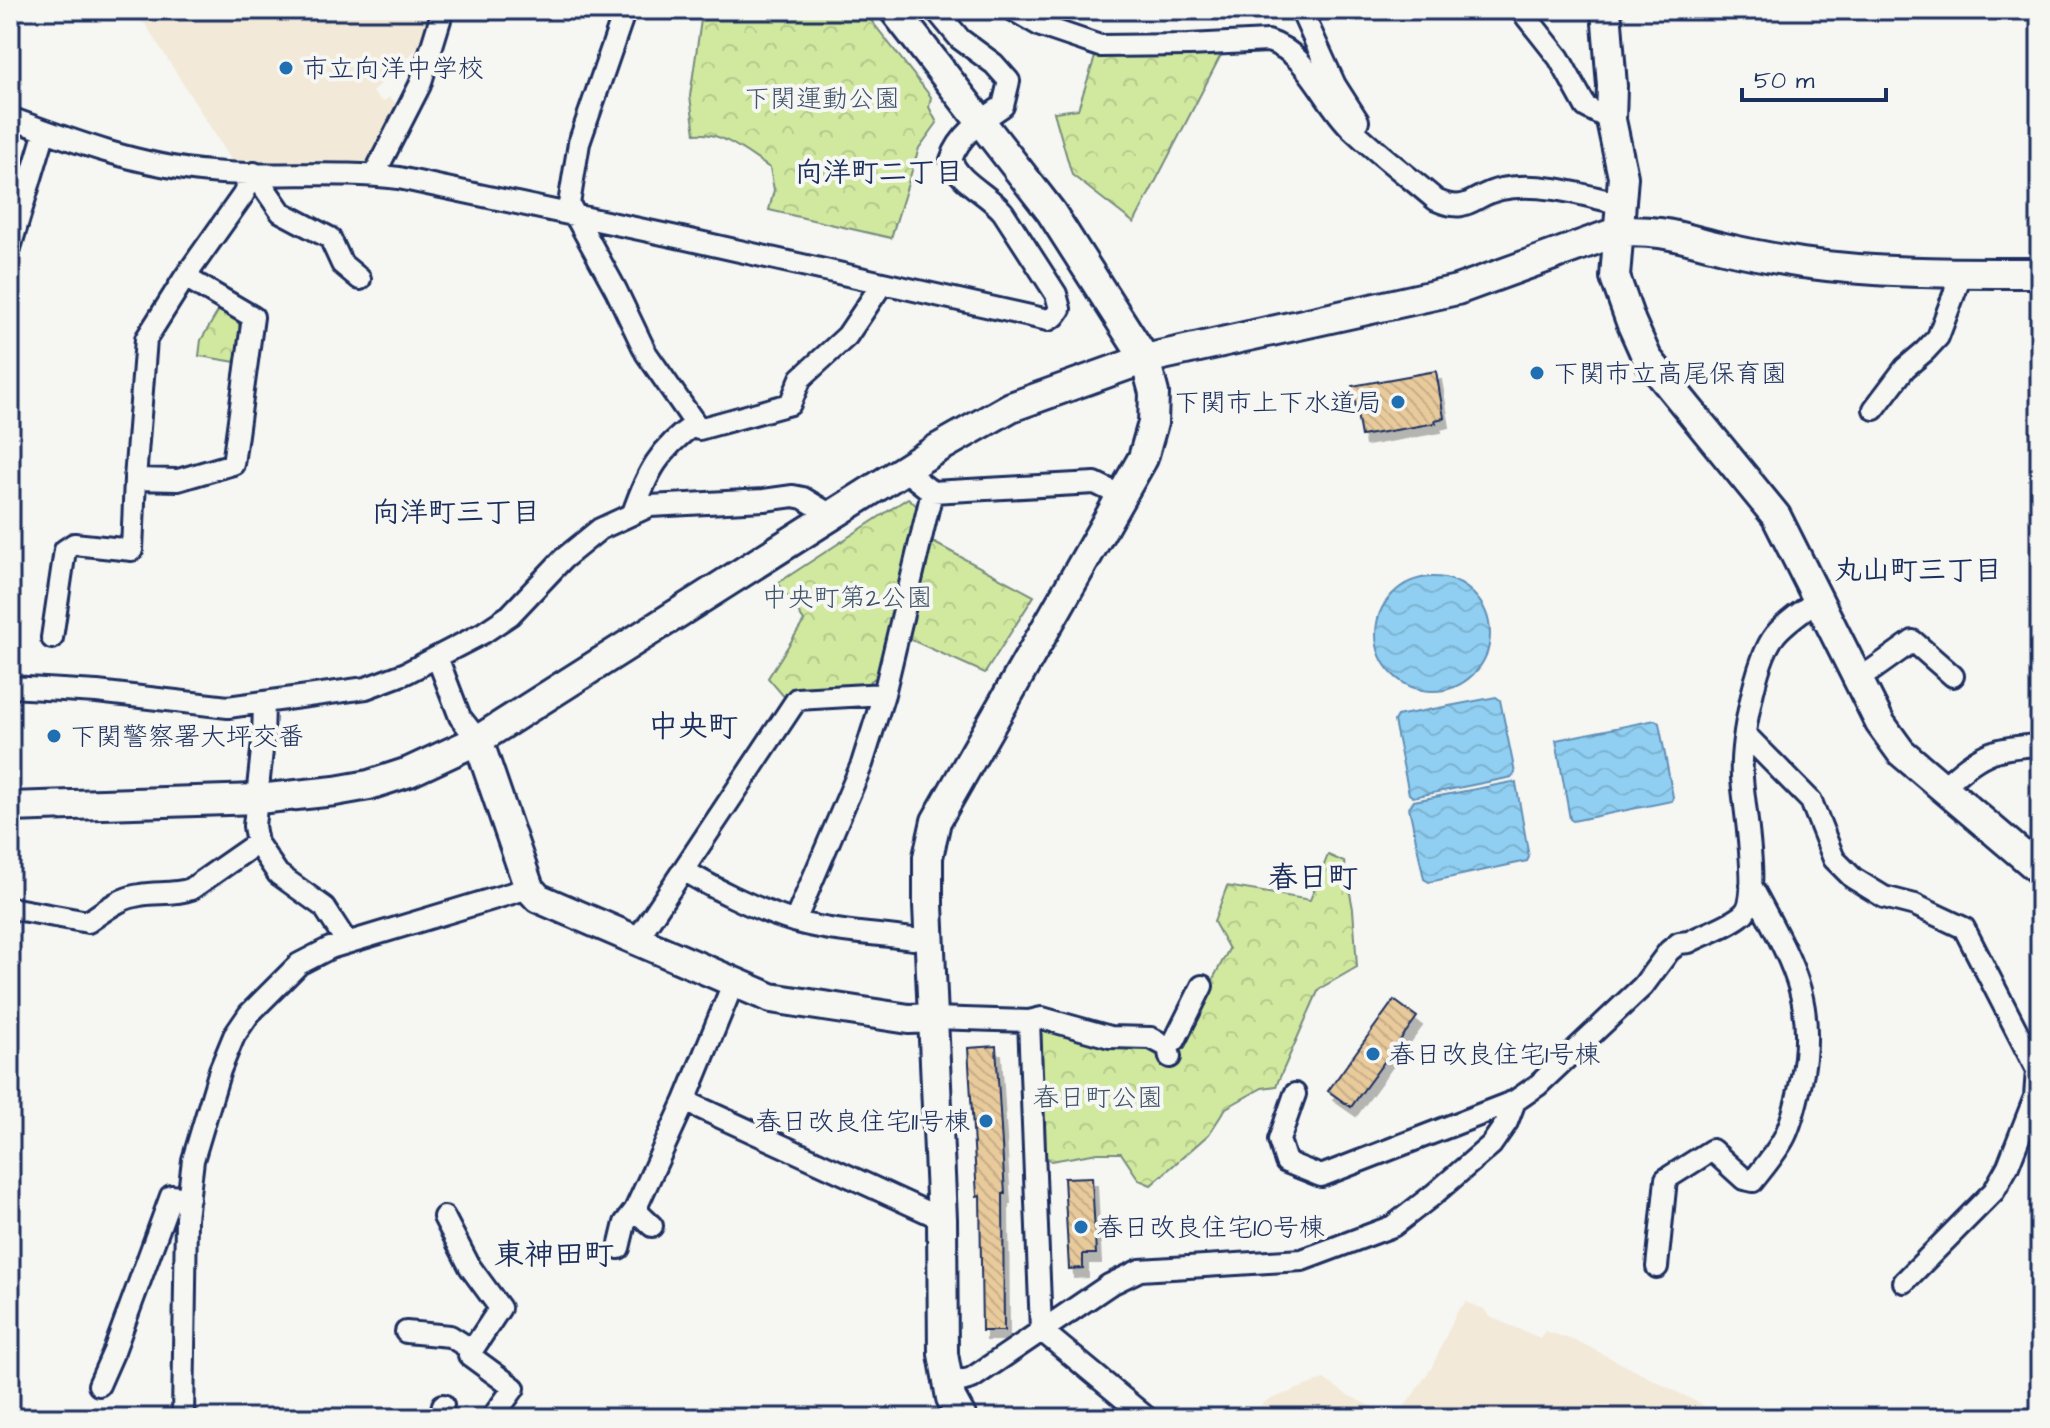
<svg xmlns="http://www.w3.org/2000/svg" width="2050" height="1428" font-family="'Architects Daughter','Klee One',sans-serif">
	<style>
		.built { fill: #f2e9d8 }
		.park { fill: url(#park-crowns); stroke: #768c7e; stroke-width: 2 }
		.water { fill: url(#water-waves); stroke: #618fb6; stroke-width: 2 }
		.building { fill: url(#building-back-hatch); stroke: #1b2f5e; stroke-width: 2; filter: url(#shadow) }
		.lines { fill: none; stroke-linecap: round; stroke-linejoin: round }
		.street-casing { stroke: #1b2f5e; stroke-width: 26 }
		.secondary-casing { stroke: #1b2f5e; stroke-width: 34 }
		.street { stroke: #f6f6f2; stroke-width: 20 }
		.secondary { stroke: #f6f6f2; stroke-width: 28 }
		.poi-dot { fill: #1f6fb2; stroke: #f6f6f2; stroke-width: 3 }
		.labels { text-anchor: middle; stroke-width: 8; stroke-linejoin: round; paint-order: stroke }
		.poi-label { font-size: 26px; fill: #1b2f5e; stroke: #f6f6f2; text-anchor: start }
		.park-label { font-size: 26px; fill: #3f546b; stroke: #f6f6f2 }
		.neighbourhood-label { font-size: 28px; font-weight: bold; fill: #1b2f5e; stroke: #f6f6f2 }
		.quarter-label { font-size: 30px; font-weight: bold; fill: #1b2f5e; stroke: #f6f6f2 }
	</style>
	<defs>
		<pattern id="park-crowns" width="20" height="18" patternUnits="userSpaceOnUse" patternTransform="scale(2)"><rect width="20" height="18" fill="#d1e99f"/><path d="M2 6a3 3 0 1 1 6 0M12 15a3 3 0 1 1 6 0" fill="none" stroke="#b3c88b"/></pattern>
		<pattern id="water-waves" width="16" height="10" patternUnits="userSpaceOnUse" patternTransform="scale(2)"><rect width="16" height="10" fill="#90cff1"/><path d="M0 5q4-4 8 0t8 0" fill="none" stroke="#7cb2d1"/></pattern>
		<pattern id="building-back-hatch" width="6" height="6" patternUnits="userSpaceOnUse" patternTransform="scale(2)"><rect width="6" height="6" fill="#e8ca9b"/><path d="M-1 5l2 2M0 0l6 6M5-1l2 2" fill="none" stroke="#c6ae88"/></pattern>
		<filter id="shadow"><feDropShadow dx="5" dy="9" stdDeviation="0" flood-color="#0004"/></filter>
	</defs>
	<rect width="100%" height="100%" fill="#f6f6f2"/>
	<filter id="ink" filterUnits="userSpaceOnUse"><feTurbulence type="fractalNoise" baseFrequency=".0125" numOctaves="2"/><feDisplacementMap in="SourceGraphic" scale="16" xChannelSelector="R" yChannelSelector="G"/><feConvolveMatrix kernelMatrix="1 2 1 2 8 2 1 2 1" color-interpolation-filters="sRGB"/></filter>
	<g filter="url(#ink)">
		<path class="built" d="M128 10H433L423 43 372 92 383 102 389 97 401 108 368 167 235 166 146 25Z
			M1466 1302 1484 1309 1490 1317 1540 1338 1545 1331 1581 1343 1728 1418H1397L1432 1367 1457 1312Z
			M1324 1379 1347 1395 1397 1418H1248L1266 1401Z"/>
		<path class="park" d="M709 10H863L931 97 929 107 937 123 919 148 891 238 769 210 774 190 770 168C748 154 722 131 695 134L690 96 701 20Z
			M1224 49 1134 223 1072 175 1054 112 1078 109 1096 54Z
			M220 308 237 318 241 332 236 362 199 356 201 340Z
			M908 498 917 506 880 674 863 687 791 688 786 699 768 678 804 621 778 583Z
			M929 540 1034 596 985 673 907 638Z
			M1328 855 1344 862 1353 909 1357 967 1319 989 1276 1086 1262 1088 1226 1108 1209 1134 1151 1185 1139 1180 1121 1153H1098L1051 1161 1041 1153 1037 1030 1042 1024 1177 1046 1229 949 1214 922 1227 886 1310 900Z"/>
		<path class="water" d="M1376 634a57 57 0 1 1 114 0a57 57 0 1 1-114 0Z
			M1496 697 1500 700 1515 773 1512 777 1413 797 1409 794 1394 721 1397 716Z
			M1655 720 1659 723 1673 797 1672 801 1573 821 1570 819 1556 740Z
			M1512 782 1516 783 1529 857 1527 861 1429 882 1424 879 1409 807 1414 801Z"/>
		<path class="building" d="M1436 371 1444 418 1435 420 1436 423 1361 436 1352 386Z
			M1394 1000 1417 1017 1351 1107 1328 1091Z
			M996 1046 1005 1194H1003L1004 1331H982L980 1195 977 1196 968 1048Z
			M1092 1177 1096 1254H1083V1268L1069 1269 1064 1178Z"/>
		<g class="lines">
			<g class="street-casing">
				<path id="street" d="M625 10 579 143 569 204 616 290 646 353 699 429 790 404 801 378 847 336 882 284
					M1013 10 1041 26 1100 46 1189 45 1268 41C1308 53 1322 100 1351 128 1378 154 1408 176 1436 200 1469 215 1472 195 1501 189 1539 181 1584 195 1621 204
					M1301 10 1335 85 1358 121
					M1521 10 1559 58 1586 107 1611 120
					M10 118C75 142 140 166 210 172 273 178 336 170 399 178L677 237 1048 320 1055 316 1060 309 1056 294 1003 212C987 193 960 183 951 160 959 135 982 120 1003 106L1009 81 994 64 960 39 936 10
					M254 173 281 212 330 238 342 264 360 279
					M374 175 420 85 443 10
					M10 248 45 131
					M185 277 253 317 233 464 178 480 135 479 146 339 185 277 243 195 254 173
					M1874 409 1905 368 1925 351 1938 337 1962 273
					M904 470 932 492 1095 483 1122 496
					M633 513C647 473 659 449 695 424
					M52 638 65 550 74 544 132 550 135 479
					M437 657 460 717 478 740
					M1855 676 1871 671 1913 641 1953 676
					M10 687 97 692 228 707 366 688 406 673 483 633 510 615 563 559 600 529 650 506 764 500 793 496 803 498 833 516
					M264 702 263 741 254 826 257 843 278 874 324 907 346 941
					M1746 735 1811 801 1834 859 1853 878 1884 897 1915 905 1964 928 2037 1070 2035 1097 2008 1166 1994 1191 1904 1282
					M1951 780C1983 751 1998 747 2040 745
					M684 870C710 887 754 908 784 918 824 932 871 933 913 939
					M10 908 88 922C104 911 119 898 140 895 157 892 174 895 191 889L257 843
					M795 921 862 764 884 694 932 492
					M636 941 797 699 884 694
					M933 1018 1029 1021 1042 1018 1110 1037 1151 1038 1168 1047 1170 1057
					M1029 1021 1041 1330 1147 1418
					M1168 1047 1175 1040 1202 986
					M1295 1094 1279 1140 1286 1162 1321 1176 1515 1101 1538 1085 1643 986 1669 951 1679 943 1689 942C1704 934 1731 925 1743 914 1762 898 1743 803 1742 777 1740 745 1755 660 1775 635 1785 622 1803 611 1817 600
					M685 1101 942 1219
					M444 1217 470 1267 500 1308 469 1355 514 1388 492 1418
					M652 1226 635 1210 685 1101 728 996
					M619 1248 625 1223 635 1210
					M1657 1267 1666 1179 1712 1150 1744 1179 1753 1181C1764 1167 1777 1152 1785 1136 1793 1119 1797 1100 1801 1082 1819 999 1788 956 1751 885
					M406 1332 450 1336 472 1350
					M99 1385 114 1351 171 1196 189 1198
					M948 1385 972 1378 1109 1285 1140 1270 1302 1260 1393 1226 1433 1195 1491 1145 1507 1122 1515 1101
					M183 1418 186 1218 193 1160 220 1070 234 1036 249 1014 299 964 330 948 529 888
					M440 1418 443 1405"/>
			</g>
			<g class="secondary-casing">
				<path id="secondary" d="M894 10 1051 212 1145 359 1154 393 1153 423 1143 458 936 821 928 857V905L942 1219 943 1354 951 1398 962 1418
					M1606 10 1612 86 1611 120 1623 177 1615 277 1631 322 1647 358 1776 516 1880 723 1901 752 2040 870
					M478 740 529 888 538 898 771 998 909 1019 933 1018
					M10 807 258 799 335 791 369 785 409 772 478 740 935 450 1011 407 1145 359 1457 290 1617 232C1659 228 1685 239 1724 248 1750 254 1777 259 1802 263 1881 274 1961 273 2040 273"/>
			</g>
			<use href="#street" class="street"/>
			<use href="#secondary" class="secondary"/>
		</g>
	</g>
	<g class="poi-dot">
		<circle cx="286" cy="68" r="8"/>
		<circle cx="1537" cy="373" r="8"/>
		<circle cx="1398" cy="402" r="8"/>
		<circle cx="54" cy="736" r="8"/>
		<circle cx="1373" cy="1054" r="8"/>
		<circle cx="986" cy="1121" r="8"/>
		<circle cx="1081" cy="1227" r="8"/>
	</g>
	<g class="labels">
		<g class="poi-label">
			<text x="302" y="77">市立向洋中学校</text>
			<text x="1553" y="382">下関市立高尾保育園</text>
			<text x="1382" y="411" text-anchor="end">下関市上下水道局</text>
			<text x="70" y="745">下関警察署大坪交番</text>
			<text x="1389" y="1063">春日改良住宅1号棟</text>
			<text x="970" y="1130" text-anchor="end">春日改良住宅11号棟</text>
			<text x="1097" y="1236">春日改良住宅10号棟</text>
		</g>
		<g class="park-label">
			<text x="822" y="107">下関運動公園</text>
			<text x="847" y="606">中央町第2公園</text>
			<text x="1098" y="1106">春日町公園</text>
		</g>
		<g class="neighbourhood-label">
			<text x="879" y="181">向洋町二丁目</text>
			<text x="456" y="521">向洋町三丁目</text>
			<text x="1918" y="579">丸山町三丁目</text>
		</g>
		<g class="quarter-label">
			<text x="693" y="736">中央町</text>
			<text x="1313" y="887">春日町</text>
			<text x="554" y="1264">東神田町</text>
		</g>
	</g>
	<rect width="2050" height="1428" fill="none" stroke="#f6f6f2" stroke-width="40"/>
	<rect x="20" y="20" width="2010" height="1388" fill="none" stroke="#1b2f5e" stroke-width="3" filter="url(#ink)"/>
	<path d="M1742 88v12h144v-12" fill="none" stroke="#1b2f5e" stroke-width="4"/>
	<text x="1754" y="88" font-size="24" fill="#1b2f5e" stroke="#f6f6f2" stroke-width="6" paint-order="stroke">50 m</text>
</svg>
